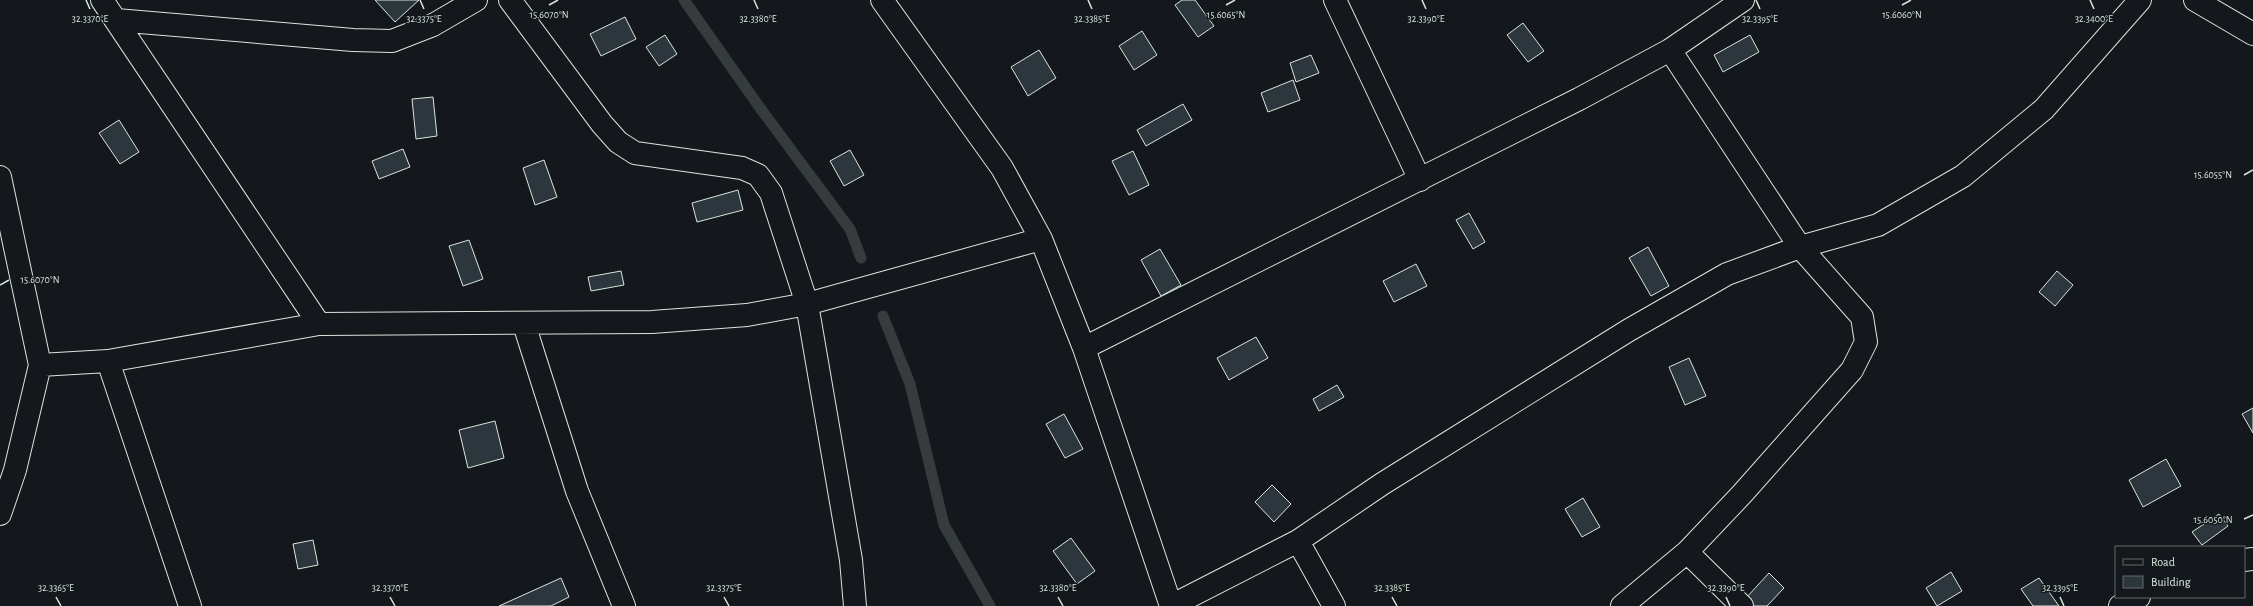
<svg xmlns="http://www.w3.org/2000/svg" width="2253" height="606" font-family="'Alegreya Sans',sans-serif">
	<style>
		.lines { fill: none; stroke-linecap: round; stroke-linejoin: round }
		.stream { stroke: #363b3e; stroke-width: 11 }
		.building { fill: #2c363c; stroke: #d8e6dc }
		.street-casing { stroke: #d8e6dc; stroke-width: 24 }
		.street { stroke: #14181c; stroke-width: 22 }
		.ticks { fill: none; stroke: #d8e6dc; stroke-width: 1.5 }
		.ticks-label { font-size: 10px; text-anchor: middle; fill: #d8e6dc; stroke: #14181c; stroke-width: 3; stroke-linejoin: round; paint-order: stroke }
	</style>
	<rect width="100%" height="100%" fill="#14181c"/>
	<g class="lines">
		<path class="stream" d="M684 0 763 112 850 229 861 258
			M883 316 910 384 944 525 990 606"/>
	</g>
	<path class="building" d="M375 0H419L395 22Z
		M1182 0H1195L1214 26 1198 37 1175 5Z
		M625 17 636 39 601 56 590 34Z
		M1523 23 1544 51 1528 62 1507 35Z
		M1142 31 1157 55 1134 70 1119 46Z
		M665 35 677 54 659 66 646 47Z
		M1750 35 1759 52 1723 72 1714 55Z
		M1039 50 1056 78 1028 96 1011 67Z
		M1311 55 1319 73 1296 82 1290 63Z
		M1293 80 1300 100 1268 112 1261 93Z
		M433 97 437 136 416 139 412 99Z
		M1183 104 1192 120 1146 146 1137 130Z
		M119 120 139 152 120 164 99 133Z
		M403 149 410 167 379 179 372 161Z
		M850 150 864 175 844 186 830 161Z
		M1133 151 1149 185 1129 195 1112 161Z
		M544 160 557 197 535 205 523 168Z
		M738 190 743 210 697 222 692 203Z
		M1469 213 1485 242 1473 249 1456 220Z
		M469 240 483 279 463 286 449 246Z
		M1648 247 1669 286 1651 296 1629 258Z
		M1160 249 1181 285 1161 296 1141 260Z
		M1416 264 1427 286 1394 302 1383 281Z
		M621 271 624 285 591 291 588 277Z
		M2057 271 2073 285 2055 306 2039 292Z
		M1256 337 1268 358 1229 380 1217 358Z
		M1689 358 1706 396 1685 405 1669 367Z
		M1337 385 1344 397 1319 411 1313 399Z
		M2253 408V433L2242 414Z
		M1064 414 1083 449 1065 458 1046 424Z
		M495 421 504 458 468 468 459 430Z
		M2166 459 2181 486 2143 507 2129 480Z
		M1272 485 1291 504 1274 522 1255 502Z
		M1583 498 1600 527 1582 537 1565 509Z
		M2219 514 2228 526 2202 545 2192 532Z
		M1071 538 1095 571 1077 584 1053 551Z
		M313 540 318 565 298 569 293 544Z
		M1951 572 1962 591 1937 606 1926 588Z
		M1769 573 1784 588 1767 606H1754L1746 598Z
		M561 578 569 597 551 606H499Z
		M2039 578 2059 606H2033L2021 589Z"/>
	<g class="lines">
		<g class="street-casing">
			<path id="street" d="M102 0 319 324
				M510 0 602 124 618 142 635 153 742 168 758 175 771 193 807 304 851 560 855 606
				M882 0 1002 168 1041 239 1084 348 1171 606
				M1335 0 1420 180
				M2195 0 2253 34
				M116 20 353 40 392 41 433 25 476 0
				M0 177 40 365 15 470 0 514
				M524 324 577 491 624 606
				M1084 348 1579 99 1670 50 1743 0
				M108 361 190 606
				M40 365 108 361 319 324 652 322 747 315 807 304 1041 239
				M1298 541 1334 606
				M1687 552 1742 606
				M2244 560 2253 559
				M1171 606 1298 541 1382 484 1629 330 1727 274 1800 247 1878 225 1963 176 2044 109 2140 0
				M1622 606 1687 552 1742 494 1852 370 1866 342 1862 317 1800 247 1670 50
				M2120 606 2139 597"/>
		</g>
		<use href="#street" class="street"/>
	</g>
	<path class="ticks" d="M86 0 90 9M420 0 424 9M754 0 758 9M1088 0 1092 9M1422 0 1426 9M1756 0 1760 9M2090 0 2094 9M549 5 558 0M1226 5 1235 0M1902 5 1911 0M2244 175 2253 170M0 285 9 280M2244 519 2253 515M56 597 61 606M390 597 395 606M724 597 729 606M1058 597 1063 606M1392 597 1397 606M1726 597 1730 606M2060 597 2064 606"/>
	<g class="ticks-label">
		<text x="549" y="18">15.6070°N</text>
		<text x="1226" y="18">15.6065°N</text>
		<text x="1902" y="18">15.6060°N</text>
		<text x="90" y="22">32.3370°E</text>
		<text x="424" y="22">32.3375°E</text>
		<text x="758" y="22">32.3380°E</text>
		<text x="1092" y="22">32.3385°E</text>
		<text x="1426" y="22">32.3390°E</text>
		<text x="1760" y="22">32.3395°E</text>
		<text x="2094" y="22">32.3400°E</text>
		<text x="2213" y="178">15.6055°N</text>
		<text x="40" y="283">15.6070°N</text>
		<text x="2213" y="523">15.6050°N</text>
		<text x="56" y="591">32.3365°E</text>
		<text x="390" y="591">32.3370°E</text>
		<text x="724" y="591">32.3375°E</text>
		<text x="1058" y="591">32.3380°E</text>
		<text x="1392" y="591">32.3385°E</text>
		<text x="1726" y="591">32.3390°E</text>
		<text x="2060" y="591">32.3395°E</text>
	</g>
	<rect x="2115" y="546" width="130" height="52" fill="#14181c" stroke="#626a69"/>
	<rect x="2123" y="559" width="20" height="6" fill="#14181c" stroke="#626a69"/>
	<text x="2151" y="566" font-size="12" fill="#d8e6dc">Road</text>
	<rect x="2123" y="576" width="20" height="12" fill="#2c363c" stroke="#626a69"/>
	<text x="2151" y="586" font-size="12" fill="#d8e6dc">Building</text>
</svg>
